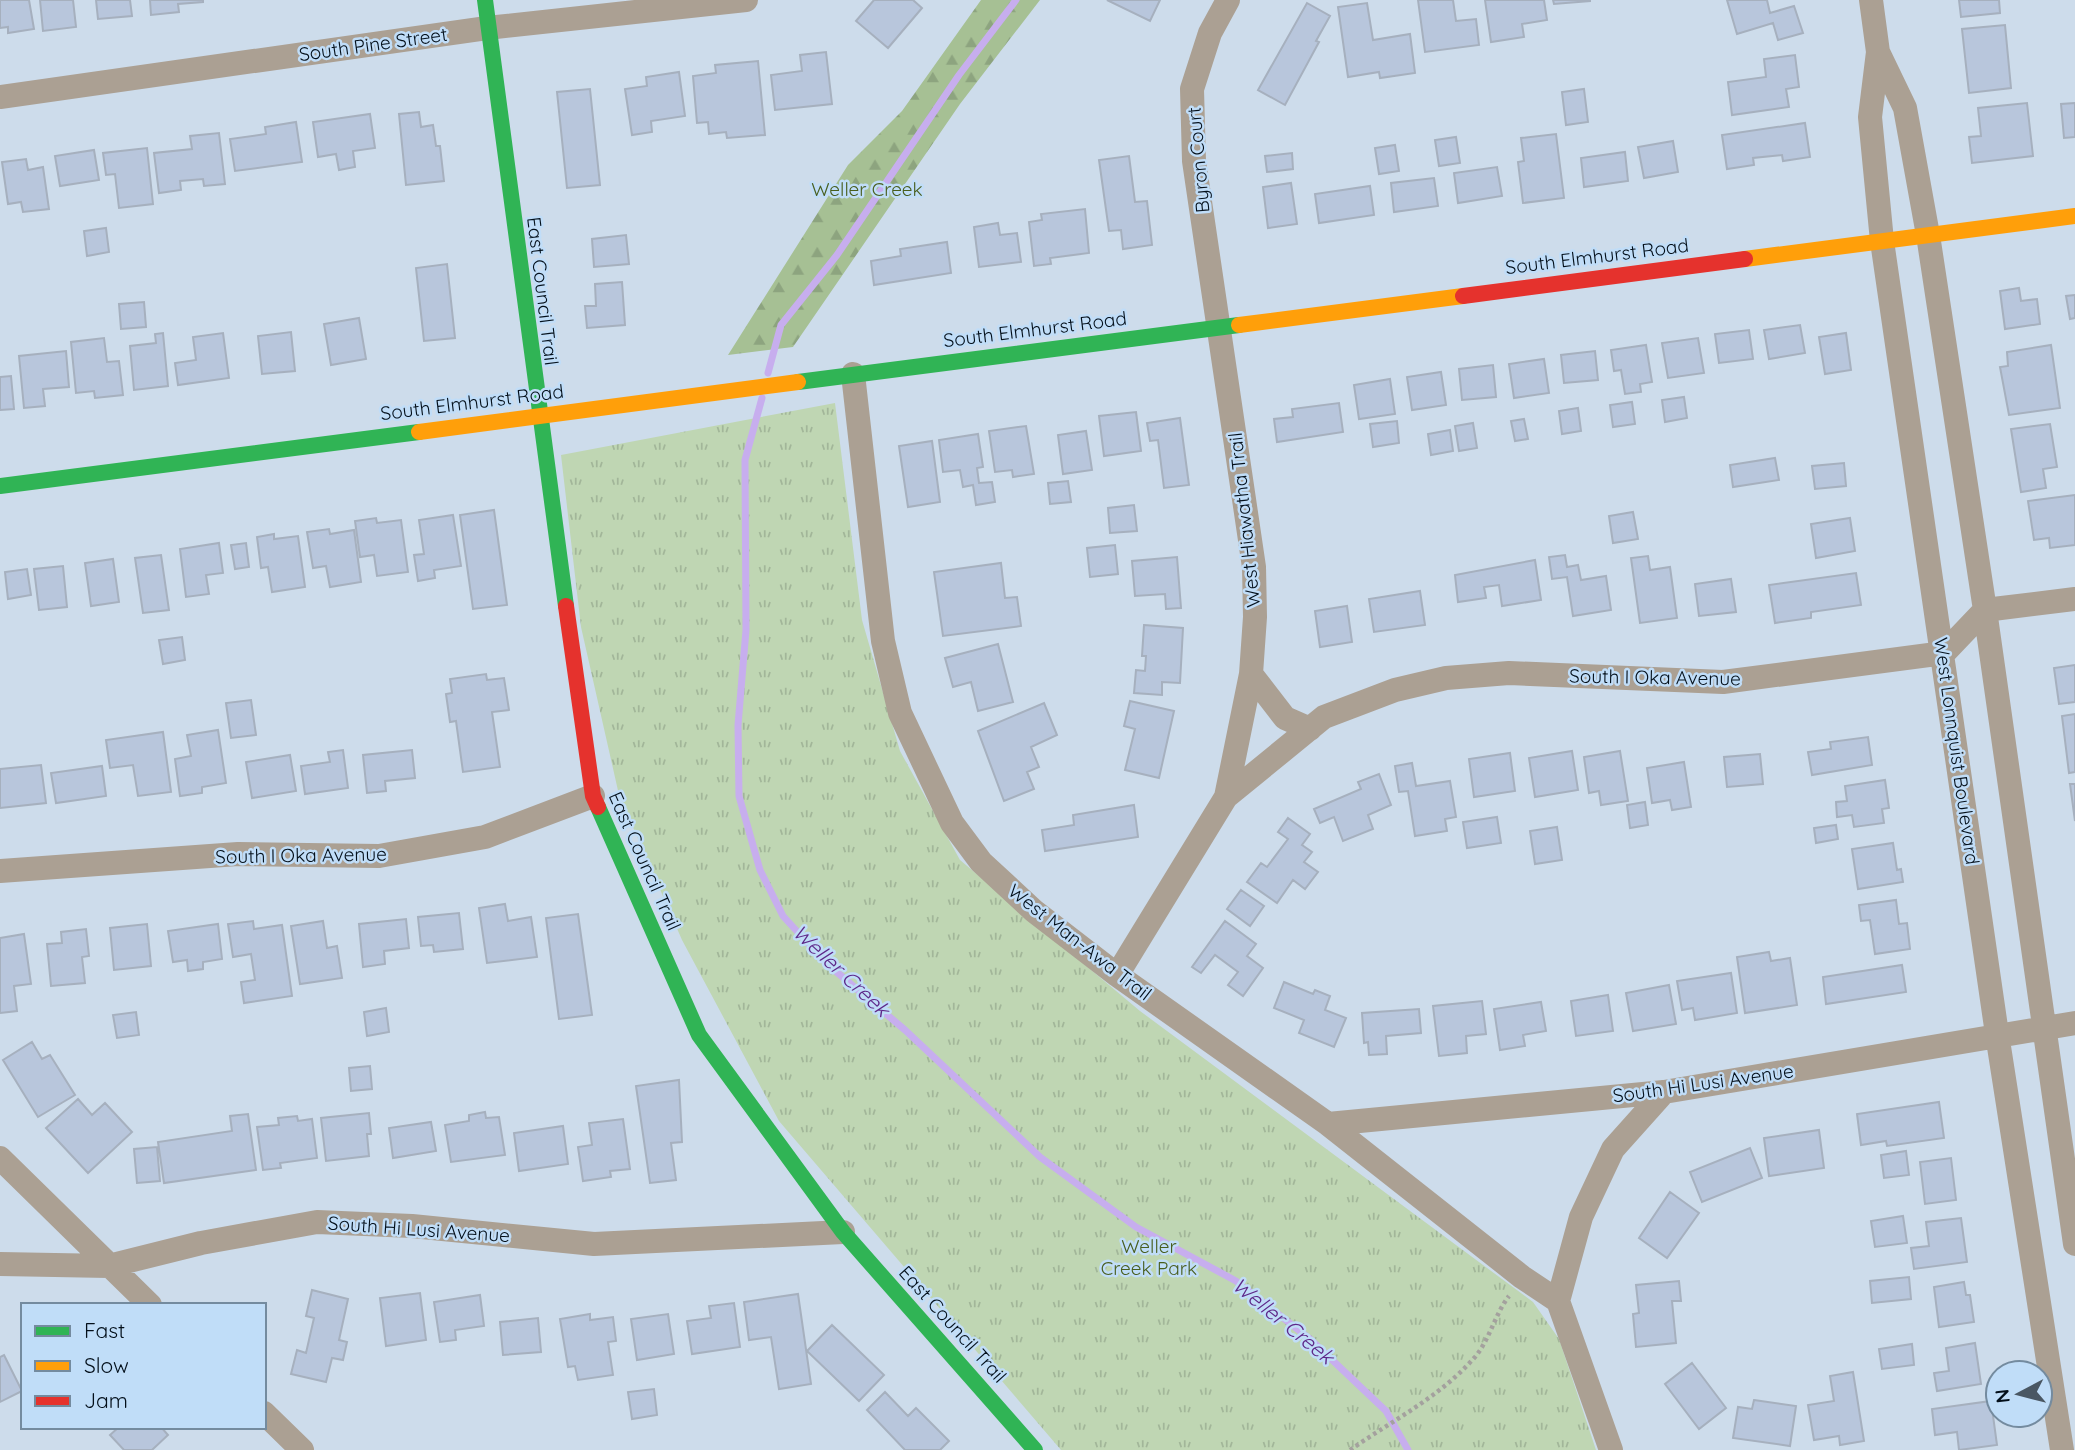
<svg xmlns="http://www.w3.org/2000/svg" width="2075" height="1450" font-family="Quicksand,sans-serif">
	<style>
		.forest { fill: url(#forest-firs) }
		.park { fill: url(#park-tufts) }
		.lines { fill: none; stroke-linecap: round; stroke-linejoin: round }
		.stream { stroke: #c7aeee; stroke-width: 7 }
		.building { fill: #b8c6dc; stroke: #a6b0be; stroke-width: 2 }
		.path { stroke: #a4a19e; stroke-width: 4.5; stroke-dasharray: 3.5 3.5; stroke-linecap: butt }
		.street { stroke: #aba093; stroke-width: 24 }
		.fast { stroke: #30b455; stroke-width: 16 }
		.slow { stroke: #ff9f0a; stroke-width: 16 }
		.jam { stroke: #e5322d; stroke-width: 16 }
		.labels { text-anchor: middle; stroke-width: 5; stroke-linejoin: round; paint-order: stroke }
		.street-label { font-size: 19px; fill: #030f1a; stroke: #c0ddf8 }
		.park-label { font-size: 19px; fill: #485e1e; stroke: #c0ddf8 }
		.water-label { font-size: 21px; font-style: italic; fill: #5e2889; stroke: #c0ddf8 }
	</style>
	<defs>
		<pattern id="forest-firs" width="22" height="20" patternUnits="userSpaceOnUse" patternTransform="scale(1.75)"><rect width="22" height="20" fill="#a6c094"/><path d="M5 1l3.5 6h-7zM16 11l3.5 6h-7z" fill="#8da47f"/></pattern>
		<pattern id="park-tufts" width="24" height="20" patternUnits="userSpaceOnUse" patternTransform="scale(1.75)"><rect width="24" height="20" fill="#bfd6b3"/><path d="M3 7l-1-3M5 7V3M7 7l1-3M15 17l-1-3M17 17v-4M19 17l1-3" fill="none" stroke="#a2b699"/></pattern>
	</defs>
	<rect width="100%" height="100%" fill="#cddceb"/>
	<path class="forest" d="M981 0H1040L960 104 793 347 728 355 848 165 902 111Z"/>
	<path class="park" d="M835 403 862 620 900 751 960 860 1140 1011 1533 1302 1559 1339 1596 1450H1061L779 1121 682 940 619 795 581 627 561 455Z"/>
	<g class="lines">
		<path class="stream" d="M768 373 781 325 837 255 959 75 1016 0
			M762 398 745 460 746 630 738 725 739 796 760 870 783 916 826 963 905 1030 1040 1157 1136 1227 1236 1281 1310 1339 1386 1411 1408 1450"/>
	</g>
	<path class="building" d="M0 0H29L34 29 8 33V27L0 28Z
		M40 0H73L76 27 43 31Z
		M96 0H130L132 16 98 19Z
		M150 0H203V2L178 4 179 12 151 15Z
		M874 0H913L922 8 888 48 856 21Z
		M1107 0H1160L1150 21Z
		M1418 0H1453L1456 21 1476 19 1479 45 1425 52Z
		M1485 0H1544L1547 20 1522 24 1524 37 1491 42Z
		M1553 0H1590V1L1554 4Z
		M1727 0H1767L1770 13 1794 6 1803 33 1778 40 1773 23 1737 34Z
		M1959 0H1999L2000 13 1961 17Z
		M1307 3 1330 16 1316 41 1319 42 1285 105 1258 90Z
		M1367 3 1373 40 1410 34 1415 73 1380 78 1379 72 1348 77 1338 7Z
		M2005 25 2011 88 1969 93 1962 29Z
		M826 52 832 104 775 110 771 75 802 71 800 55Z
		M1795 55 1799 87 1786 89 1789 107 1732 115 1728 82 1766 77 1764 59Z
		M758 61 765 135 727 138 726 132 709 134 708 122 697 123 693 76 716 73 715 65Z
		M679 72 685 116 651 121 652 132 632 135 625 89 647 86 646 77Z
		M590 89 600 185 567 188 557 92Z
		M1584 89 1588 122 1566 125 1562 92Z
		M2027 103 2033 156 1972 163 1969 137 1981 136 1978 108Z
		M2075 103V137L2064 138 2061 104Z
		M419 112 421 127 433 125 436 146H440L444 181 406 185 399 114Z
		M370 114 375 148 353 151 355 167 339 170 336 154 318 157 313 122Z
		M296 122 302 162 235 171 230 139 266 134 265 127Z
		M1805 123 1810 157 1783 161 1782 155 1753 158 1754 165 1727 169 1722 135Z
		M219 133 225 184 204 186 203 179 180 181 181 190 159 193 154 153 192 149 190 136Z
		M1556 134 1564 198 1523 203 1518 162 1524 161 1521 138Z
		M1456 137 1460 163 1439 166 1435 140Z
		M1673 141 1678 172 1644 178 1638 147Z
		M1395 145 1399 171 1379 174 1375 148Z
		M147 148 153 204 119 208 115 174 106 175 103 153Z
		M94 150 99 180 60 186 55 156Z
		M1625 152 1628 181 1584 187 1581 158Z
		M1292 153 1293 169 1267 172 1265 156Z
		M1129 156 1135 202 1147 201 1152 245 1123 249 1121 230 1109 231 1099 160Z
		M26 159 28 170 43 167 49 209 23 212 21 202 8 204 2 162Z
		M1497 167 1502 196 1458 203 1454 173Z
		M1434 178 1438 206 1394 212 1391 183Z
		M1291 183 1297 224 1268 228 1263 187Z
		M1370 186 1374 215 1319 223 1315 194Z
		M1085 209 1089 253 1050 258 1051 264 1034 266 1029 222 1042 220 1041 214Z
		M998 223 1000 235 1017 233 1021 262 979 267 974 227Z
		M106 228 109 252 87 256 84 231Z
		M626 235 629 264 594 267 592 239Z
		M947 242 951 273 874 285 871 261 901 256 900 249Z
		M447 264 455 338 424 341 416 268Z
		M622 282 625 325 587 328 585 306H596L595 284Z
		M2019 288 2021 301 2037 299 2040 324 2005 329 2000 291Z
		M2075 295V318L2070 319 2066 296Z
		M144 302 146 327 121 329 119 304Z
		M359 318 366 359 331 365 324 324Z
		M1800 325 1805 353 1769 359 1764 330Z
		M1749 330 1753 359 1719 363 1715 334Z
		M291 332 295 371 262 374 258 336Z
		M163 333 168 386 134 390 130 346 156 343 155 334Z
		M223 333 229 378 178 385 175 363 196 360 193 337Z
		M1846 333 1851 370 1825 374 1819 337Z
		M104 338 107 362 119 361 123 395 95 398 94 391 76 393 71 342Z
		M1698 338 1704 373 1668 378 1662 343Z
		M1646 345 1652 382 1640 384 1641 392 1625 394 1621 370 1614 371 1611 350Z
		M2051 345 2060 408 2009 415 2000 367 2008 366 2007 352Z
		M66 351 69 387 43 389 45 406 24 408 19 356Z
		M1595 351 1598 380 1564 383 1561 355Z
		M1544 359 1549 393 1514 398 1509 364Z
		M1493 365 1496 397 1462 400 1459 369Z
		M1441 372 1446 405 1412 410 1407 377Z
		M11 376 14 409 0 410V377Z
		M1390 379 1395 414 1359 419 1354 385Z
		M1684 397 1687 418 1665 422 1662 400Z
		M1632 402 1635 424 1613 427 1610 405Z
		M1339 403 1343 432 1277 442 1274 419 1293 417 1292 409Z
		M1578 408 1581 431 1562 434 1559 411Z
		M1136 412 1141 451 1104 456 1099 416Z
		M1180 418 1189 485 1164 488 1158 440 1150 441 1147 423Z
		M1524 419 1528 439 1515 441 1511 421Z
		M1397 421 1399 443 1373 447 1370 424Z
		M1473 423 1477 448 1459 451 1455 426Z
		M2050 424 2057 467 2043 469 2046 488 2021 492 2011 429Z
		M1026 426 1034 474 1013 477 1012 470 995 472 989 431Z
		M1450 430 1453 451 1431 455 1428 434Z
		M1086 431 1092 470 1063 474 1058 435Z
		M978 434 983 467 977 468 979 483 992 482 995 502 976 505 973 485 963 487 960 470 943 472 939 440Z
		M932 441 940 502 908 507 899 446Z
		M1775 458 1779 480 1733 487 1730 465Z
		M1844 463 1846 486 1815 489 1812 466Z
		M1068 481 1071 502 1050 504 1048 483Z
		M2075 495V545L2050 548 2049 538 2034 540 2028 501Z
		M1134 505 1137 531 1110 533 1108 508Z
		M494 510 507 605 473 609 460 515Z
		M1633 512 1638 539 1613 543 1609 516Z
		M453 515 461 566 434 570 435 578 418 581 414 555 424 554 419 520Z
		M376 518 377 523 401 520 408 572 377 576 374 555 360 557 355 521Z
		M1850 518 1855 551 1816 558 1811 524Z
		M329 529 330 534 354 530 361 582 330 587 326 566 313 568 307 532Z
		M274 534V539L298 536 305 587 272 592 268 567 261 568 257 537Z
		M219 543 223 573 206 575 209 594 186 597 180 549Z
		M246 543 249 567 235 569 231 545Z
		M1115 545 1118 574 1090 577 1087 548Z
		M161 555 169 610 143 613 135 558Z
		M1565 555 1567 567 1578 565 1581 580 1606 576 1611 610 1573 616 1567 577 1552 579 1549 557Z
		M1648 556 1650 570 1670 567 1677 618 1640 623 1631 558Z
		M1177 557 1181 608 1166 609 1165 594 1135 596 1132 561Z
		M113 559 119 602 91 606 85 563Z
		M1535 560 1541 600 1502 606 1499 585 1484 587 1486 598 1458 602 1455 575Z
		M1001 563 1005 598 1017 597 1021 626 943 636 934 572Z
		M63 566 67 607 39 610 34 569Z
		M27 569 31 595 8 599 5 572Z
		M1856 573 1861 605 1811 612V618L1775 623 1769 585Z
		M1731 579 1736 612 1699 616 1695 584Z
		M1420 591 1425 625 1374 632 1369 599Z
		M1347 606 1352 642 1320 647 1315 611Z
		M1144 625 1183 628 1180 683 1162 682V695L1134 693 1136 670 1145 671 1146 656H1142Z
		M182 637 185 660 163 664 159 640Z
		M998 644 1013 702 978 711 971 682 953 687 945 658Z
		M2075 665V702L2059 704 2054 668Z
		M486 674 487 680 504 678 509 710 492 712 500 767 463 772 456 721 450 722 446 694 452 693 450 679Z
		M251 700 256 735 231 738 226 703Z
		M1130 701 1174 711 1159 778 1125 770 1135 729 1124 726Z
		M1044 703 1057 735 1031 747 1039 767 1027 772 1034 789 1004 801 978 731Z
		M2075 714V772L2069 773 2062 716Z
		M218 730 226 783 202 787V793L180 796 175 759 191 756 187 735Z
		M163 732 171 792 138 796 133 765 110 768 106 740Z
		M1868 737 1872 765 1812 775 1808 752 1831 749 1830 742Z
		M343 750 348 788 305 794 301 766 330 762 328 752Z
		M412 750 415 778 385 781 386 791 367 793 363 755Z
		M1572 751 1578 790 1535 797 1529 758Z
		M1620 751 1628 801 1601 805 1599 791 1589 793 1584 757Z
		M1510 753 1515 791 1474 797 1469 759Z
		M1760 754 1763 784 1727 787 1724 757Z
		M290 755 296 791 252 798 246 762Z
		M1684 762 1691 807 1672 810 1670 800 1652 803 1647 768Z
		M1412 763 1416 786 1450 781 1456 817 1445 819 1447 831 1415 836 1408 791 1399 792 1395 766Z
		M41 765 46 803 0 808V769Z
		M102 766 106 796 56 803 51 773Z
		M1379 774 1391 805 1368 815 1373 829 1343 841 1334 817 1320 823 1314 809 1361 789 1358 782Z
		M1885 780 1889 808 1882 809 1884 823 1854 827 1852 815 1837 817 1836 802 1847 801 1845 786Z
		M2070 784H2075V821Z
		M1645 802 1648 825 1630 828 1627 805Z
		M1134 805 1138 837 1045 851 1042 830 1074 825 1073 815Z
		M1497 817 1501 843 1467 848 1463 822Z
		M1288 818 1310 834 1302 845 1312 852 1304 862 1318 872 1305 889 1293 880 1277 903 1247 882 1261 863 1267 867 1288 839 1278 832Z
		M1836 825 1838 839 1816 843 1814 828Z
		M1557 827 1562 860 1535 864 1530 831Z
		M1893 843 1897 870 1901 869 1903 882 1858 889 1852 849Z
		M1241 890 1264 906 1250 926 1227 909Z
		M1896 900 1899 924 1907 923 1910 949 1875 954 1870 920 1861 921 1859 905Z
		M505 904 508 921 531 917 537 957 487 963 479 908Z
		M459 913 463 949 434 952 433 945 421 946 418 917Z
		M578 914 592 1015 559 1019 546 918Z
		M406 919 409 948 384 951 385 964 363 967 359 924Z
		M253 921 254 929 282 925 292 996 244 1003 241 982 255 980 251 954 233 957 228 924Z
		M323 921 327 948 337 946 342 978 300 984 291 926Z
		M1225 921 1256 944 1247 956 1263 968 1243 996 1228 985 1238 972 1215 955 1201 973 1192 967Z
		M147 924 151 966 114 970 110 928Z
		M218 924 222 959 203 962V969L188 971 187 960 173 962 168 931Z
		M86 929 89 956 82 957 85 983 51 986 47 944 62 943 61 932Z
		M24 934 31 984 14 986 17 1011 0 1013V938Z
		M1769 952 1771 961 1790 958 1797 1005 1745 1013 1737 957Z
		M1902 965 1906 992 1826 1004 1823 977Z
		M1731 973 1737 1013 1695 1020 1693 1008 1682 1010 1677 981Z
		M1284 982 1313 994 1315 990 1330 996 1325 1010 1346 1018 1334 1047 1299 1033 1304 1020 1274 1008Z
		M1669 985 1676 1024 1633 1031 1626 993Z
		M1608 995 1613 1031 1576 1036 1571 1001Z
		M1482 1001 1486 1034 1466 1036 1467 1053 1439 1056 1433 1006Z
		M1541 1002 1546 1031 1523 1035 1525 1046 1500 1050 1494 1009Z
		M386 1008 389 1032 367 1036 364 1012Z
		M1419 1009 1421 1033 1386 1036 1387 1054 1369 1055 1368 1042 1364 1043 1362 1013Z
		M136 1012 139 1035 117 1038 113 1015Z
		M32 1042 42 1059 50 1055 75 1095 38 1117 3 1060Z
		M370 1066 372 1089 351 1091 349 1068Z
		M679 1080 682 1142 671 1143 676 1180 650 1183 636 1086Z
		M78 1099 92 1115 105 1103 132 1132 88 1173 46 1128Z
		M1939 1102 1944 1138 1887 1146 1886 1141 1861 1145 1857 1114Z
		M485 1112 486 1118 499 1117 505 1155 451 1162 445 1125 469 1121V1115Z
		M369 1113 371 1134H367L369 1156 326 1161 321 1118Z
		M248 1114 256 1170 164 1183 158 1142 232 1131 230 1116Z
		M297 1116 298 1121 312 1119 317 1158 280 1163 281 1168 263 1170 257 1127 279 1125 278 1118Z
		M623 1119 630 1169 610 1171 611 1177 583 1181 578 1147 592 1145 589 1123Z
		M431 1122 436 1151 393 1158 389 1128Z
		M563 1126 568 1164 519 1171 514 1133Z
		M1819 1130 1824 1168 1769 1176 1764 1138Z
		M157 1147 160 1181 137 1183 134 1149Z
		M1750 1148 1762 1178 1702 1202 1690 1172Z
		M1906 1151 1909 1175 1884 1178 1881 1155Z
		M1951 1158 1956 1200 1925 1204 1920 1162Z
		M1670 1192 1699 1213 1667 1258 1639 1238Z
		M1903 1216 1907 1243 1875 1247 1871 1221Z
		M1961 1218 1967 1262 1914 1269 1911 1248 1929 1246 1926 1222Z
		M1909 1277 1911 1299 1872 1303 1870 1281Z
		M1679 1281 1681 1301H1672L1676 1343 1636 1347 1633 1314 1639 1313 1636 1285Z
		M1964 1282 1966 1295H1970L1974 1322 1939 1327 1934 1287Z
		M312 1290 348 1299 339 1340 347 1342 343 1360 332 1358 326 1382 291 1374 297 1350 306 1353 314 1318 306 1316Z
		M420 1293 426 1340 386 1346 380 1298Z
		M798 1294 811 1384 779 1389 771 1337 749 1340 744 1302Z
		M480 1295 484 1326 455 1330 456 1340 440 1342 434 1302Z
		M734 1303 740 1347 692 1354 687 1321 711 1318 709 1306Z
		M590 1314V1320L613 1317 616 1341 608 1342 613 1375 578 1380 575 1366 568 1367 560 1319Z
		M668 1314 674 1354 637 1360 631 1319Z
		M538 1318 541 1352 503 1355 500 1322Z
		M832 1325 884 1375 859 1401 807 1351Z
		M1975 1343 1981 1384 1937 1391 1934 1373 1949 1371 1946 1348Z
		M1912 1344 1914 1365 1882 1369 1879 1349Z
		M4 1355 22 1391 0 1402V1357Z
		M1692 1363 1726 1408 1699 1429 1665 1384Z
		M1853 1372 1864 1441 1840 1445 1839 1436 1814 1440 1808 1405 1834 1401 1830 1376Z
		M654 1389 657 1415 632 1419 628 1392Z
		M885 1392 908 1416 916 1408 949 1441 940 1450H905L867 1410Z
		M1754 1400 1796 1406 1790 1446 1733 1438 1738 1407 1752 1409Z
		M1991 1401 1997 1445 1959 1450 1957 1432 1935 1435 1932 1409Z
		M119 1427H161L168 1435 152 1450H124L110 1435Z"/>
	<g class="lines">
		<path class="path" d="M1350 1450C1393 1420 1440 1397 1475 1357 1490 1339 1495 1314 1509 1296"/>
		<path class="street" d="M1871 0 1878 52 1870 117 1882 241 1997 1034 2062 1450
			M1878 52 1905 108 1928 235 1985 610 2075 1244
			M0 97 487 28 746 0
			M853 374 883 641 900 713 952 823 981 862 1034 911 1117 975 1328 1124 1522 1277 1558 1301
			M1251 674 1285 718 1310 729
			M1226 797 1324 717 1395 690 1446 678 1509 673 1723 682 1944 653 1985 610 2075 599
			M0 871 238 854 379 856 485 837 593 796
			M1117 975 1226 797 1251 674 1255 617 1254 567 1194 161 1192 89 1210 33 1228 0
			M1328 1124 1664 1092 2075 1023
			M0 1158 150 1305
			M0 1264 109 1266 201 1243 317 1222 412 1226 594 1244 843 1232
			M264 1413 302 1450
			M1611 1450 1558 1301 1581 1217 1613 1149 1664 1092"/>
		<path class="fast" d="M485 0 566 606
			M798 382 1239 325
			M0 486 419 432
			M598 807 699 1035 843 1232 1035 1450"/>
		<path class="slow" d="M1745 259 2075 216
			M1239 325 1463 296
			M419 432 798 382"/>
		<path class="jam" d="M1463 296 1745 259
			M566 606 593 796 598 807"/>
	</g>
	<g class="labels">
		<g class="street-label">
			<text transform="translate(373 44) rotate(-8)" y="7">South Pine Street</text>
			<text transform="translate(1198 160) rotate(-95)" y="7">Byron Court</text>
			<text transform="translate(1597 256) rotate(-7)" y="7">South Elmhurst Road</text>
			<text transform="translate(543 291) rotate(83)" y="7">East Council Trail</text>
			<text transform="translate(1035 329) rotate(-7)" y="7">South Elmhurst Road</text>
			<text transform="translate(472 402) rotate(-7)" y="7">South Elmhurst Road</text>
			<text transform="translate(1244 520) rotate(-96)" y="7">West Hiawatha Trail</text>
			<text transform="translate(1655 677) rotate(1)" y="7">South I Oka Avenue</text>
			<text transform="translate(1957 751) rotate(82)" y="7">West Lonnquist Boulevard</text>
			<text transform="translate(301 855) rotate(-1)" y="7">South I Oka Avenue</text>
			<text transform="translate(645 861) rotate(66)" y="7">East Council Trail</text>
			<text transform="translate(1080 942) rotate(38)" y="7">West Man-Awa Trail</text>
			<text transform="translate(1703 1083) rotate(-8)" y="7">South Hi Lusi Avenue</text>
			<text transform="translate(419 1229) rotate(4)" y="7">South Hi Lusi Avenue</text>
			<text transform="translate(953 1324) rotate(48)" y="7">East Council Trail</text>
		</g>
		<g class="park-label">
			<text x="867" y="196">Weller Creek</text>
			<text x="1149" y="1253">Weller<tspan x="1149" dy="22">Creek Park</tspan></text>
		</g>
		<g class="water-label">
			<text transform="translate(841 971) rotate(43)" y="7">Weller Creek</text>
			<text transform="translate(1283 1321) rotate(39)" y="7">Weller Creek</text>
		</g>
	</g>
	<rect x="21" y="1303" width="245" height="126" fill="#c0ddf8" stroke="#748b9f" stroke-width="2"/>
	<rect x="35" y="1326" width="35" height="10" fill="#30b455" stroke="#748b9f" stroke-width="2"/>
	<text x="84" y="1338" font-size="21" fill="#030f1a">Fast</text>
	<rect x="35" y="1361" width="35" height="10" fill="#ff9f0a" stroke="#748b9f" stroke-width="2"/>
	<text x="84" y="1373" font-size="21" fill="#030f1a">Slow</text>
	<rect x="35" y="1396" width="35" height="10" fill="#e5322d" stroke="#748b9f" stroke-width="2"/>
	<text x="84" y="1408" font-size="21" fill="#030f1a">Jam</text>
	<g transform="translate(2019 1394) rotate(263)"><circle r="33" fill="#c0ddf8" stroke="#748b9f" stroke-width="2"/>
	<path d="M0-5L12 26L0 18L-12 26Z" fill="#4a5763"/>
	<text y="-10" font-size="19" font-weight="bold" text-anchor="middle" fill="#030f1a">N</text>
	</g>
</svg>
